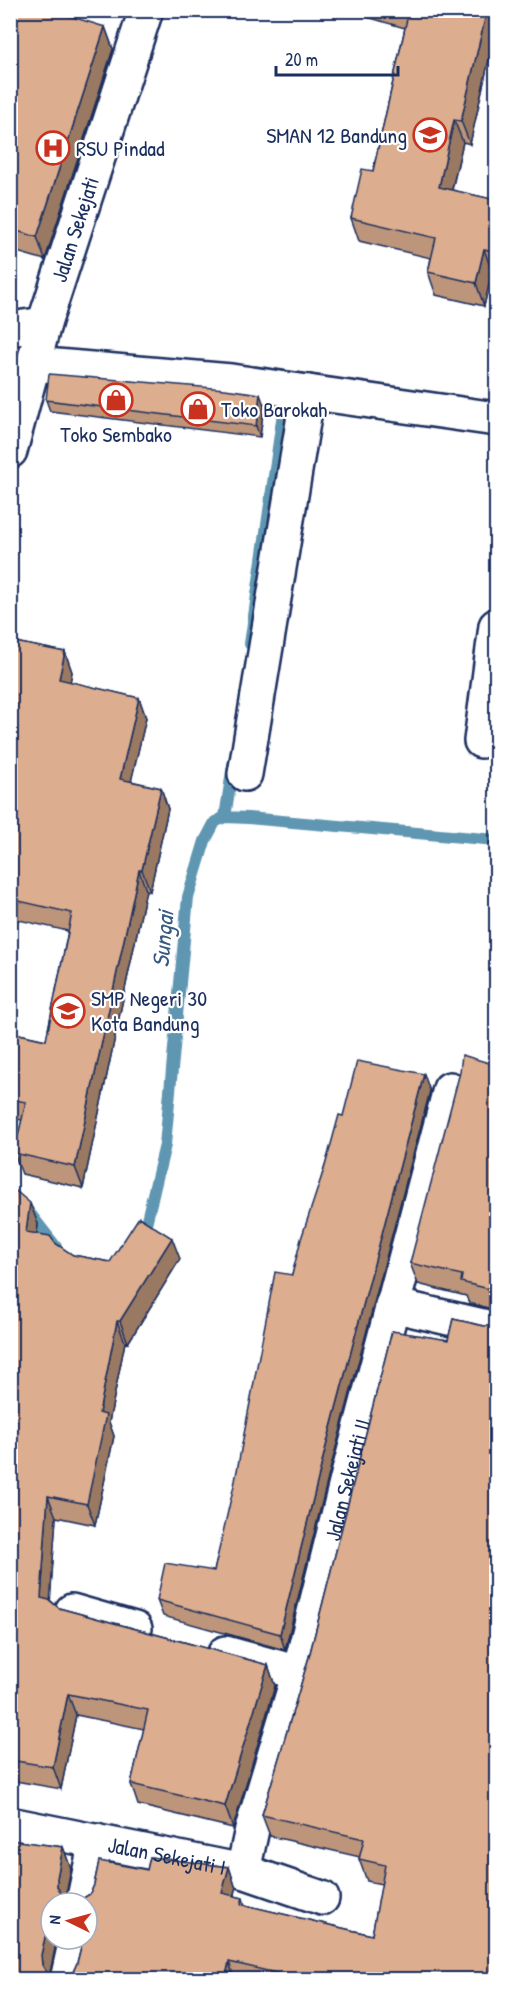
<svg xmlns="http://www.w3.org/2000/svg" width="507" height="1990" font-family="'Patrick Hand',sans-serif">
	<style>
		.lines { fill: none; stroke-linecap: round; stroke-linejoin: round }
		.stream { stroke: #5e96b1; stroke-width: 12 }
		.minor-casing { stroke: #1b2f5e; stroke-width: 38 }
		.tertiary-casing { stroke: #1b2f5e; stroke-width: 38 }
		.minor { stroke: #fff; stroke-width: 33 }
		.tertiary { stroke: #fff; stroke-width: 33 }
		.wall { fill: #bd957a; stroke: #1b2f5e; stroke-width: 1.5 }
		.shaded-wall { fill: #9a7963; stroke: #1b2f5e; stroke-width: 1.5 }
		.building { fill: #dcad8e; stroke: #1b2f5e; stroke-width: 1.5 }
		.labels { text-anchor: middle; stroke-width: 4.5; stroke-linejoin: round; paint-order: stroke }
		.poi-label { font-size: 22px; fill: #1b2f5e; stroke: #fff; text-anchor: start }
		.street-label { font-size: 22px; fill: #1b2f5e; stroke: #fff }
		.water-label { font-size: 24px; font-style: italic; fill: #375a81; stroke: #fff }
	</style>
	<rect width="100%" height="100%" fill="#fff"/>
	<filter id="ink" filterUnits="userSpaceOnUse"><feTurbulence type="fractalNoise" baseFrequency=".0167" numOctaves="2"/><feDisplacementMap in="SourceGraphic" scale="12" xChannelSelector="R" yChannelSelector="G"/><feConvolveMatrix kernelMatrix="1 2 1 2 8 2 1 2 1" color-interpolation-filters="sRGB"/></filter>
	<g filter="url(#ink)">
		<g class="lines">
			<path class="stream" d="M250 644 285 399
				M225 817 233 765
				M10 1193 24 1206 56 1247
				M143 1236 165 1145 188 897 205 841 215 822 225 817 248 818 496 840"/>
			<g class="minor-casing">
				<g id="minor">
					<path d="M33 364 231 381 496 419"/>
					<path d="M481 741 496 626"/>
					<path d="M245 774 308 392"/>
					<path d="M392 1305 496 1329"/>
					<path d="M72 1611 135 1629"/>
					<path d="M225 1653 299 1673"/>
					<path id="s1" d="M10 1824 243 1871 322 1898"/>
					<path id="s2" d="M243 1871 252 1829 299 1673 348 1475 450 1089"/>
					<path d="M83 1903 96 1841"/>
					<path d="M67 1980 76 1939"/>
				</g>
			</g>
			<g class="tertiary-casing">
				<g id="tertiary">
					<path d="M10 329 44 324"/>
					<path id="s3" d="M10 451 44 324 146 10"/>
				</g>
			</g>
			<use href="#minor" class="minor"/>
			<use href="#tertiary" class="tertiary"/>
		</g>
		<path class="wall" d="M10 10 105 27 113 49 45 260 10 250Z
			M343 10H496V28L470 144 463 142 452 190 496 200V273L492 272 484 306 436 295 428 272 431 258 359 241 351 218 373 171 405 28Z
			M46 400 264 405 260 437 50 411Z
			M10 641 65 652 72 672 70 682 139 698 146 718 131 781 161 788 168 809 150 891 146 890 83 1188 22 1174 14 1153 22 1120 10 1118V1032L46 1040 68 931 10 918Z
			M496 704V754L491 740Z
			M496 1065V1310L469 1303 466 1296 418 1284 410 1263Z
			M430 1091 330 1470 285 1650 163 1616 157 1600 214 1571 292 1275 325 1166 343 1116Z
			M10 1186 38 1224 37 1234 55 1243 73 1255 110 1262 180 1259 128 1343 125 1342 109 1422 114 1436 95 1525 56 1517 50 1600 59 1608 268 1665 275 1686 233 1828 138 1805 131 1784 144 1729 76 1715 61 1789 10 1780Z
			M453 1319 484 1326H493L496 1324V1980H10V1840L63 1847 71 1869 65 1897 70 1899 71 1903H51V1939H57L49 1974 55 1977 65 1976 73 1972 77 1963 83 1939H87V1903H75L74 1900 82 1899 90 1894 94 1885 99 1861 147 1870 150 1857 229 1867 236 1889 235 1896 243 1898 245 1905 372 1935 382 1884 367 1881 359 1859 360 1857 270 1836 262 1815 309 1657 392 1331 448 1340Z"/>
		<path class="shaded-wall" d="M487 10H496V28L470 144 461 121Z
			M105 27 113 49 45 260 37 237Z
			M454 120 463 142 447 210 439 187Z
			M484 249 492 272 484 306 476 283Z
			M260 394 264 405 260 437 256 426Z
			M65 652 72 672 67 700 59 679Z
			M139 698 146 718 127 799 120 779Z
			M161 788 168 809 150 891 142 870Z
			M139 870 146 890 83 1188 75 1167Z
			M424 1074 430 1091 330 1470 285 1650 280 1634 324 1454Z
			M30 1203 38 1224 34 1253 26 1232Z
			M172 1238 180 1259 128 1343 120 1321Z
			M117 1321 125 1342 109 1422 114 1436 95 1525 87 1504 99 1413Z
			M48 1496 56 1517 49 1619 41 1598Z
			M268 1665 275 1686 233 1828 225 1806Z
			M68 1694 76 1715 61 1789 53 1767Z
			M63 1847 71 1869 65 1900 57 1887V1878Z
			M229 1867 236 1889 230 1915 222 1893Z
			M51 1911V1939H57L49 1977 42 1965 41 1955Z
			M229 1962 235 1980H225Z"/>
		<path class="building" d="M10 10H50L105 27 37 237 10 229Z
			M409 10H487L461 121 454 120 439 187 496 200V252L484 249 476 283 428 272 436 238 351 218 362 169 373 171Z
			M49 374 225 389 260 394 256 426 46 400Z
			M10 641 65 652 59 679 139 698 120 779 161 788 142 870H139L75 1167 14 1153 26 1102 10 1099V1032L46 1040 72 913 10 899Z
			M496 704V741L491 740Z
			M462 1055 496 1065V1292L493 1290 461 1282 462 1275 410 1263 460 1072Z
			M357 1061 424 1074 324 1454 280 1634 157 1600 165 1563 214 1571 235 1481 275 1272 292 1275 301 1239 325 1166 339 1115 343 1116Z
			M10 1186 30 1203 26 1232 50 1236 55 1243 73 1255 110 1262 139 1217 172 1238 120 1321H117L99 1413 106 1415 87 1504 48 1496 41 1598 49 1600 59 1608 268 1665 225 1806 131 1784 148 1710 68 1694 53 1767 10 1760Z
			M453 1319 484 1326H493L496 1324V1980H307L229 1962 225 1980H10V1840L63 1847 57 1878V1887L62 1895 70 1899 62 1900 58 1903H51V1911L41 1955 42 1965 47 1973 55 1977 65 1976 73 1972 77 1963 83 1939H87V1903H79L74 1900 82 1899 90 1894 94 1885 99 1861 147 1870 150 1857 229 1867 222 1893 243 1898 241 1904 372 1935 385 1865 359 1859 364 1839 262 1815 309 1657 392 1331 448 1340Z"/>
	</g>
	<defs>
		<g id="school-ring" transform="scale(1.725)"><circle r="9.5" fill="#fff" stroke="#c8321e" stroke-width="1.5"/><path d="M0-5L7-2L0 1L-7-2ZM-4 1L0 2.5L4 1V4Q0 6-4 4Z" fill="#c8321e"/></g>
		<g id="hospital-ring" transform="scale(1.725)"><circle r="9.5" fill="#fff" stroke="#c8321e" stroke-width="1.5"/><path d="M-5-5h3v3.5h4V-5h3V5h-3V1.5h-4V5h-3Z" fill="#c8321e"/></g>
		<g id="shop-ring" transform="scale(1.725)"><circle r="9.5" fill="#fff" stroke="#c8321e" stroke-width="1.5"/><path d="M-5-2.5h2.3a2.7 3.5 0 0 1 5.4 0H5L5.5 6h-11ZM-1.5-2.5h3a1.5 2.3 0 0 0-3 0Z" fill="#c8321e"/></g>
	</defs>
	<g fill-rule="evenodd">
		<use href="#school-ring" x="430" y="135"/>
		<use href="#hospital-ring" x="53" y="148"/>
		<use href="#shop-ring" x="116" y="400"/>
		<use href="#shop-ring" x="198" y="409"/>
		<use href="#school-ring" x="68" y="1011"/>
	</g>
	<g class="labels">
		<g class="poi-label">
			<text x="407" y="143" text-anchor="end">SMAN 12 Bandung</text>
			<text x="76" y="156">RSU Pindad</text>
			<text x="221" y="417">Toko Barokah</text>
			<text x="116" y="442" text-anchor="middle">Toko Sembako</text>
			<text x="91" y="1006">SMP Negeri 30<tspan x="91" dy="25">Kota Bandung</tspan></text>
		</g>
		<g class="street-label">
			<text dy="8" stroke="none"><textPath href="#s3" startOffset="231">Jalan Sekejati</textPath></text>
			<text dy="8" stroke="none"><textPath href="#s2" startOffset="405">Jalan Sekejati II</textPath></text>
			<text dy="8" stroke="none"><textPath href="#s1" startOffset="160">Jalan Sekejati I</textPath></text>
		</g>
		<g class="water-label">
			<text transform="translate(163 939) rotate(-85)" y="8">Sungai</text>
		</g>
	</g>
	<rect width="507" height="1990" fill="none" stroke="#fff" stroke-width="36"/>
	<rect x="18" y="18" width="471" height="1954" fill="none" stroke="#1b2f5e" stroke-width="2" filter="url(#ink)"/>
	<g transform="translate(69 1921) rotate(275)"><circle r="28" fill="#ffffff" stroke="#a4acbf" stroke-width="1.5"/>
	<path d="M0-4.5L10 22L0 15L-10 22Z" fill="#c8321e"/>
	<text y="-9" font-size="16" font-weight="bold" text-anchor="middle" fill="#1b2f5e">N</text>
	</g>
	<path d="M276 66v9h122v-9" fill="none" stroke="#1b2f5e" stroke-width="3"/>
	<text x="285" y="66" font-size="18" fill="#1b2f5e" stroke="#ffffff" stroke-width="4.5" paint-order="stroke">20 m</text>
</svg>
